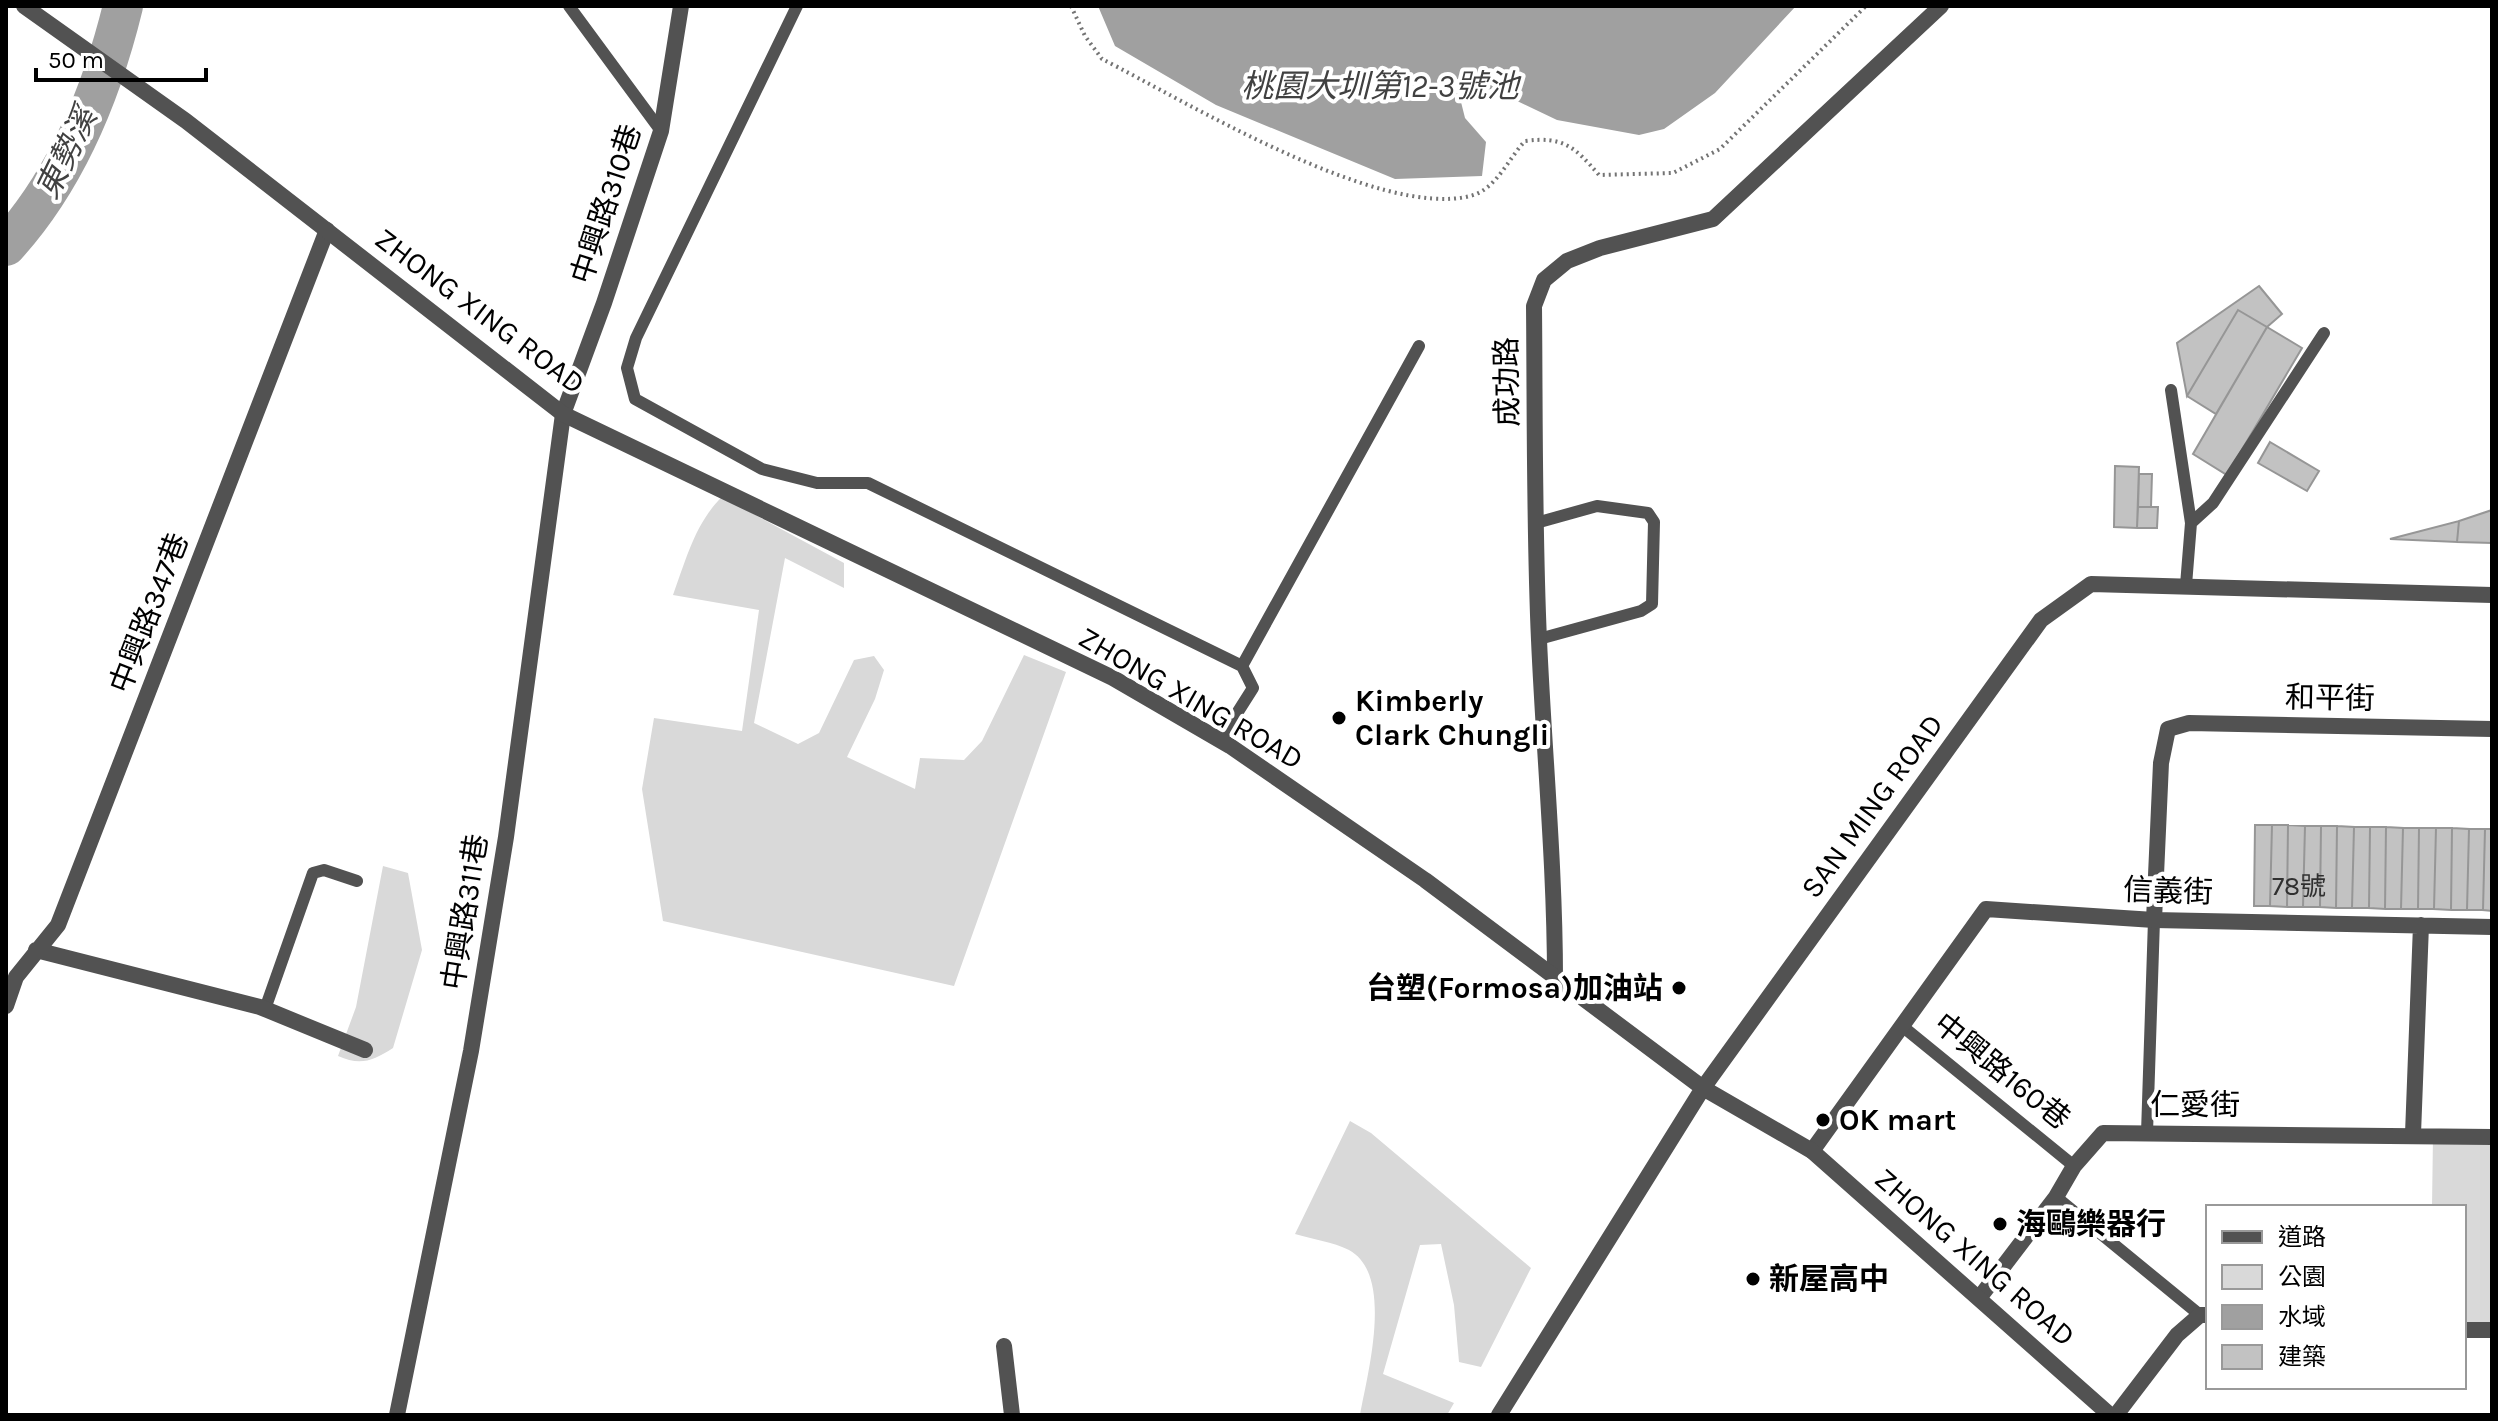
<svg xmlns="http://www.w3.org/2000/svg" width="2498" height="1421" font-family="Karla,'Noto Sans TC',sans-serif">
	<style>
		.green { fill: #d9d9d9 }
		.water { fill: #a0a0a0 }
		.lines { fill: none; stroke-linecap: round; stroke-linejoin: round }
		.river { stroke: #a0a0a0; stroke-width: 40 }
		.building { fill: #c2c2c2; stroke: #969696; stroke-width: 2 }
		.path { stroke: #747474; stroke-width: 4; stroke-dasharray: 2 4; stroke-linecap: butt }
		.service { stroke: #525252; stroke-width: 12 }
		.minor { stroke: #525252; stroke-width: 16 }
		.tertiary { stroke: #525252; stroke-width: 16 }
		.poi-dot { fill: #000; stroke: #fff; stroke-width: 3 }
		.labels { text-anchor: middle; stroke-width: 8; stroke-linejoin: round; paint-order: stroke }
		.number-label { font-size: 26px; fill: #303030 }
		.street-label { font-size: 30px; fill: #000; stroke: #fff }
		.poi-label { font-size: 30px; font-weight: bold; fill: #000; stroke: #fff; text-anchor: start }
		.water-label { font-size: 32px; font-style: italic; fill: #414141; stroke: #fff }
	</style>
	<rect width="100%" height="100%" fill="#fff"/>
	<path class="green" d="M722 497 844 563V588L785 558 754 723 798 744 819 733 854 660 874 656 884 670 875 699 847 757 915 789 920 758 964 760 982 741 1024 655 1066 672 954 986 663 921 642 789 654 718 742 731 759 610 673 595C686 560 695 523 722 497Z
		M383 866 408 873 422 950 393 1048C373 1061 360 1066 338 1056L356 1007Z
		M1350 1121 1371 1133 1531 1268 1481 1367 1459 1362 1454 1305 1441 1244 1420 1245 1383 1374 1454 1403 1447 1415H1360C1367 1375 1395 1275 1349 1250 1333 1242 1312 1239 1295 1234Z
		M2433 1135 2492 1137V1330H2464V1207H2432Z"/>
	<path class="water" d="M1098 6H1796L1715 93 1664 129 1639 135 1557 120 1492 89 1474 91 1461 102 1465 118 1486 142 1482 176 1395 179 1216 105 1115 46Z"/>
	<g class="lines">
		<path class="river" d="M6 246C66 180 102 92 123 6"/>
	</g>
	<path class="building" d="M2259 286 2282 314 2267 327 2238 310 2187 396 2177 343Z
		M2238 310 2267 327 2216 414 2187 396Z
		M2267 327 2302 348 2227 475 2193 454Z
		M2270 442 2319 471 2307 491 2258 463Z
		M2115 466 2139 467 2137 528 2114 527Z
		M2139 474H2152L2151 507H2138Z
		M2138 507H2158L2157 528H2137Z
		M2492 510V543L2457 542 2459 521Z
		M2459 521 2457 542 2390 539Z
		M2255 825H2272L2270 906H2254Z
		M2272 825H2288L2287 907 2270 906Z
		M2288 825 2305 826 2303 907H2287Z
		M2305 826H2321L2320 907H2303Z
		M2321 826H2337L2336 908 2320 907Z
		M2337 826 2354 827 2352 908H2336Z
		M2354 827H2370L2369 908H2352Z
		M2370 827H2386L2385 909 2369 908Z
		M2386 827 2403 828 2401 909H2385Z
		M2403 828H2419L2418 909H2401Z
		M2419 828H2436L2434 909H2418Z
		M2436 828H2452L2451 910 2434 909Z
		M2452 828 2469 829 2467 910H2451Z
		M2469 829H2485L2483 910H2467Z
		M2485 829H2492V911L2483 910Z"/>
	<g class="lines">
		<path class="path" d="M1071 6 1085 36 1102 59C1187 102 1379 219 1470 196 1496 190 1508 159 1525 141 1563 136 1575 147 1599 175L1673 173 1720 149 1866 6"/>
		<path class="service" d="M569 6 661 131
			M797 6 636 338 627 368 635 399 762 469 817 483H868L1242 666 1253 688 1220 740
			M2171 390 2191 523 2186 585
			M1536 523 1597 506 1648 513 1654 522 1652 604 1641 611 1539 639
			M2191 523 2213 503 2324 333
			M1242 666 1419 346
			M265 1009 313 873 324 870 357 881
			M1902 1026 2074 1166
			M2147 1133 2154 920
			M2056 1197 2200 1315"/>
		<path class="minor" d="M2154 920 2161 763 2168 729 2189 723 2492 729
			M36 950 260 1007 365 1050
			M1555 979C1555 866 1544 753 1539 640 1534 528 1535 417 1534 306L1544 280 1567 261 1600 248 1713 219 1941 6
			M6 1006 16 977 58 925 327 230
			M2413 1134 2421 925
			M1812 1151 1986 909 2154 920 2492 927
			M1980 1297 2056 1197 2074 1166 2103 1133 2492 1137
			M2464 1330H2492
			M1004 1346 1012 1415
			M397 1415 471 1051 506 837 563 414 604 303 661 131 681 6
			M2116 1415 2177 1335 2200 1315H2208"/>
		<path class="tertiary" d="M24 6 186 121 563 414 1113 678 1230 746 1425 880 1703 1088 1812 1151 2110 1415
			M1499 1415 1703 1088 2041 620 2091 584 2492 595"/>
	</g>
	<g class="poi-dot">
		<circle cx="1339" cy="718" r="8"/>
		<circle cx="1679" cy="988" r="8"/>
		<circle cx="1823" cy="1120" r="8"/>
		<circle cx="2000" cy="1224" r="8"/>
		<circle cx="1753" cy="1279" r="8"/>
	</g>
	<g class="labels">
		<g class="number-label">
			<text x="2299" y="895">78號</text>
		</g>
		<g class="street-label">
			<text transform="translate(606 204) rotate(-72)" y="10">中興路310巷</text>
			<text transform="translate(480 311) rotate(37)" y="10">ZHONG XING ROAD</text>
			<text transform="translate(1507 382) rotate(-91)" y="10">成功路</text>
			<text transform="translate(149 613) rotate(-69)" y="10">中興路347巷</text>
			<text transform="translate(1191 698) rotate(30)" y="10">ZHONG XING ROAD</text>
			<text transform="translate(2330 698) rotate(1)" y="10">和平街</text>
			<text transform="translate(1872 806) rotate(-54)" y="10">SAN MING ROAD</text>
			<text transform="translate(2168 891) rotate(2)" y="10">信義街</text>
			<text transform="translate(465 912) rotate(-81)" y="10">中興路311巷</text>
			<text transform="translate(2002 1071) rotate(39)" y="10">中興路160巷</text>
			<text x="2195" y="1115">仁愛街</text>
			<text transform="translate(1975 1257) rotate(41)" y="10">ZHONG XING ROAD</text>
		</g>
		<g class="poi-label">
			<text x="1355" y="711">Kimberly<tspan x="1355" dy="34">Clark Chungli</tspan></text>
			<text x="1663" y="998" text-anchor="end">台塑(Formosa)加油站</text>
			<text x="1839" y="1130">OK mart</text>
			<text x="2016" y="1234">海鷗樂器行</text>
			<text x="1769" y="1289">新屋高中</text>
		</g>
		<g class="water-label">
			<text x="1380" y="97">桃園大圳第12-3號池</text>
			<text transform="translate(66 153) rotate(-64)" y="11">東勢溪</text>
		</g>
	</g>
	<rect width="2498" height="1421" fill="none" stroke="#000000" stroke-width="16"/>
	<rect x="2206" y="1205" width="260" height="184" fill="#ffffff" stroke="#999999" stroke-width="2"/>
	<rect x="2222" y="1231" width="40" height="12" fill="#525252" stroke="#999999" stroke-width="2"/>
	<text x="2278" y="1245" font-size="24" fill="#000000">道路</text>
	<rect x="2222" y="1265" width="40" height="24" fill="#d9d9d9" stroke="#999999" stroke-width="2"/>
	<text x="2278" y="1285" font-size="24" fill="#000000">公園</text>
	<rect x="2222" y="1305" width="40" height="24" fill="#a0a0a0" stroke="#999999" stroke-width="2"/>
	<text x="2278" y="1325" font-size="24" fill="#000000">水域</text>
	<rect x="2222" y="1345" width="40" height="24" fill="#c2c2c2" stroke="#999999" stroke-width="2"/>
	<text x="2278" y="1365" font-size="24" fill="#000000">建築</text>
	<path d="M36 68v12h170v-12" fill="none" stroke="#000000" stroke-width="4"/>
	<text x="48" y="68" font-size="24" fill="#000000" stroke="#ffffff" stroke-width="6" paint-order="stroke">50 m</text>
</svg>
